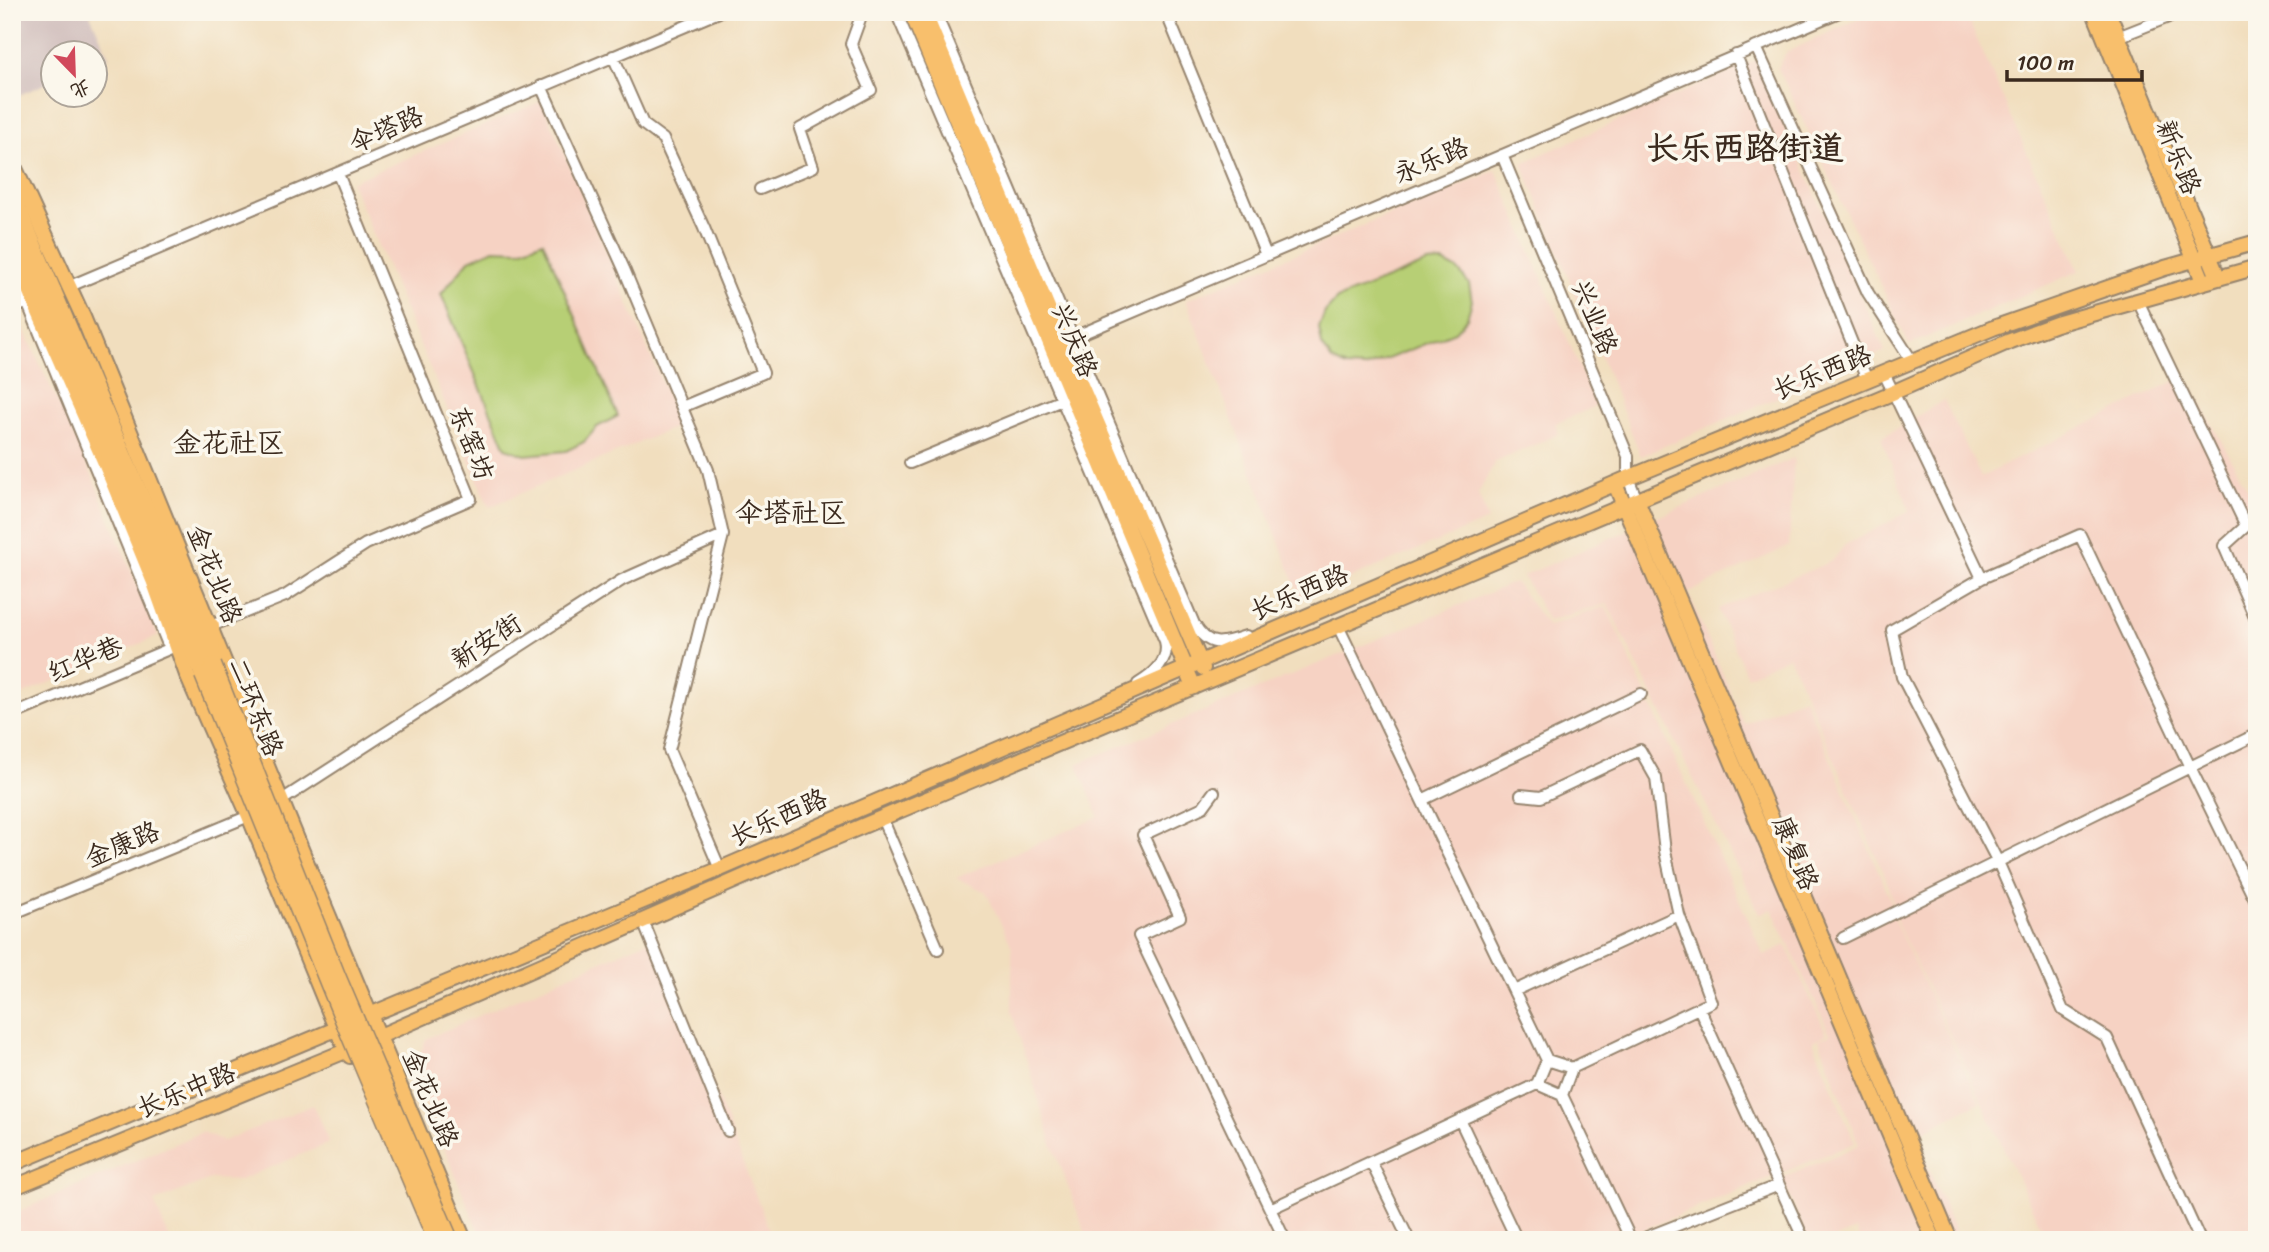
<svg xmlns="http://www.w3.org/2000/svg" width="2269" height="1252" font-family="Sriracha,'LXGW WenKai TC',sans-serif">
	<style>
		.built { fill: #f6d2c3 }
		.industrial { fill: #d1bfbd }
		.green { fill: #b7cf74; stroke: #797c49; stroke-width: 2 }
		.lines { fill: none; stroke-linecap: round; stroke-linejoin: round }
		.minor-casing { stroke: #96846e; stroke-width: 14 }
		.major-casing { stroke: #96846e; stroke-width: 18 }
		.highway-casing { stroke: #96846e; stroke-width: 19 }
		.minor { stroke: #fff; stroke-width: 10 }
		.major { stroke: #f8bf6c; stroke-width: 14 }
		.highway { stroke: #f8bf6c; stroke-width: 16 }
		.highway-bridge-casing { stroke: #96846e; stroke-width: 19; stroke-linecap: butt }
		.highway-bridge { stroke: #f8bf6c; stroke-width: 16 }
		.labels { text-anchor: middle; stroke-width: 7; stroke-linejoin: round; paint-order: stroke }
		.street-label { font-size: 26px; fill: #3b2a1e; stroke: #fbf7ec }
		.neighbourhood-label { font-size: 28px; fill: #3b2a1e; stroke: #fbf7ec }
		.district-label { font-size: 33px; font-weight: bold; fill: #3b2a1e; stroke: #fbf7ec }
	</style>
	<rect width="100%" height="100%" fill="#fbf7ec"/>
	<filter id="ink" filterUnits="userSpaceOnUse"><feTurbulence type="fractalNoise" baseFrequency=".0143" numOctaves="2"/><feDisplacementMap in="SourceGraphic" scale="14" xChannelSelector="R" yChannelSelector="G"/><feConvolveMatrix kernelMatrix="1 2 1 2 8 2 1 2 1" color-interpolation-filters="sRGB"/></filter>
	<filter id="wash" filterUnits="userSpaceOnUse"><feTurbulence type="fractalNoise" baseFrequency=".00686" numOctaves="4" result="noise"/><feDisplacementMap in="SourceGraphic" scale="28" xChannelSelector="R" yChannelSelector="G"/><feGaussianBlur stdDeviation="1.57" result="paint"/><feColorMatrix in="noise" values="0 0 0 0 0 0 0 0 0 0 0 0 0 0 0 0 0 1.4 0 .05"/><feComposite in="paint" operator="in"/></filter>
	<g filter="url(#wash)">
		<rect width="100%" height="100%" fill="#f1debe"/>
		<path class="built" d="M1874 12H1965L2079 271 1909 345 1778 68 1787 52Z
			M1756 60 1885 351 1641 456 1522 163Z
			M542 101 680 425 489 507 351 182Z
			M1496 170 1596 406 1555 424 1559 434 1495 462 1478 494 1488 520 1301 599 1186 300Z
			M17 315 92 475 158 636 12 699V318Z
			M2185 376 2257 505V1240H2047L1898 925 1889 887 1789 656 1747 676 1718 609 1832 561 1845 545 1910 511 1881 438 1944 400 1981 477Z
			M1794 458 1789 546 1688 593 1744 724 1804 697 1890 898 1897 926 1980 1102 1914 1136 1959 1240H1860L1856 1230 1830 1240H1808L1782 1178 1859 1145 1819 1039 1830 1034 1772 909 1760 914 1607 604 1548 621 1523 576Z
			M1515 582 1548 626 1606 606 1764 955 1786 945 1827 1034 1813 1041 1855 1143 1637 1232 1639 1240H1088L1052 1144 1012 1012V947L986 892 956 878 1099 817 1077 764Z
			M656 937 773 1240H482L413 1072 426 1039Z
			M313 1105 329 1143 240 1180 210 1179 154 1202 170 1240H12V1214L202 1132 224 1141Z"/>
		<path class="industrial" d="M12 12H89L109 57 95 63 94 52H52V81L12 98Z"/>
		<path class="green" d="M543 241 618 416 597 427 584 442 566 451 525 455 506 448 441 294 469 260 494 249 520 250Z
			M1443 262 1458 270 1469 284 1472 301 1467 318 1455 332 1365 368 1346 367 1332 360 1322 345 1319 328 1325 312 1337 299 1427 263Z"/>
	</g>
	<g filter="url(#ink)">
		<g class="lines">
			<g class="minor-casing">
				<path id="minor" d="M896 12 1165 641C1170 661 1154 674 1138 684
					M935 12 1194 624C1209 649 1222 644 1246 636
					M1166 12 1266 255
					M2118 37 2181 12
					M1756 47 1868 293 1912 361
					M1736 55 1867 380
					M613 56 643 124 663 139 704 228 763 373 682 407
					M541 86 624 269 708 470 723 535 669 750 720 869
					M1502 155 1628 456V478L1637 500
					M760 189 813 167 800 129 871 90 851 44 860 19 858 12
					M70 286 719 12
					M23 292 167 642 176 646
					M2138 301 2246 526 2224 546 2257 622
					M12 309 21 305 29 296
					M1041 351 1839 12
					M1884 373 1982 578
					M910 463 1062 400
					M211 626 285 596 366 544 471 499 338 174
					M1338 626 1547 1060 1572 1068 1562 1095 1537 1084 1547 1060
					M12 715 176 646
					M1214 792 1203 807 1143 835 1180 917 1139 936 1285 1240
					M282 800 622 580 723 535
					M1422 800 1641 694
					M882 818 938 949
					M12 914 249 816
					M643 921 728 1131
					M1843 938 2257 734
					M1514 991 1679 915 1665 851 1656 778 1640 750 1541 797 1521 795
					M1699 1008 1804 1240
					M1572 1068 1711 1002 1679 915
					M1562 1095 1631 1240
					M1460 1120 1517 1240
					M1371 1162 1409 1240
					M1270 1209 1537 1084
					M1648 1240 1647 1237 1779 1185
					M2200 1240 2107 1038 2063 1010 1998 862 1902 677 1892 630 1982 578 2080 535 2189 765 2257 904"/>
			</g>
			<g class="major-casing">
				<path id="major" d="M911 12 1194 687
					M924 12 1062 341 1203 668
					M2094 12 2203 281
					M2108 12 2218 277
					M12 162 83 317 317 888 464 1240
					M12 251 105 463 153 580 187 675 249 816 336 1028 350 1056
					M1615 484 1934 1240
					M1637 500 1950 1240
					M12 1164 720 869 1628 478 1993 328 2165 268 2257 242
					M12 1188 348 1050 789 857 1892 393 2010 341 2056 324 2257 267"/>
			</g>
			<g class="highway-casing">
				<path id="highway" d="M12 195 213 665
					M12 224 203 675
					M211 626 212 652"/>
			</g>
			<use href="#minor" class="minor"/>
			<use href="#major" class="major"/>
			<use href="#highway" class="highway"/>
			<g class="highway-bridge-casing">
				<path id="highway-bridge" d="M213 665 338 978 450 1240
					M203 675 349 1034 436 1240"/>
			</g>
			<use href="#highway-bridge" class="highway-bridge"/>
		</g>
	</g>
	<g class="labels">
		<g class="street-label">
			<text transform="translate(386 129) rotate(-24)" y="9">伞塔路</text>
			<text transform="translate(2179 157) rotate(68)" y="9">新乐路</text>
			<text transform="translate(1431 160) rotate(-23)" y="9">永乐路</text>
			<text transform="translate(1595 317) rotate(67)" y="9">兴业路</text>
			<text transform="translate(1075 340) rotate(67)" y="9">兴庆路</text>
			<text transform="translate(1822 372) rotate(-22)" y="9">长乐西路</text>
			<text transform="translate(472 443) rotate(68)" y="9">东窑坊</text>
			<text transform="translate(215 574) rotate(68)" y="9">金花北路</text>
			<text transform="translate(1299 592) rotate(-23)" y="9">长乐西路</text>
			<text transform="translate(486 641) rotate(-33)" y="9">新安街</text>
			<text transform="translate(85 659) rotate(-23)" y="9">红华巷</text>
			<text transform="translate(256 707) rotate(68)" y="9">二环东路</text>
			<text transform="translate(778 817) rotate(-24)" y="9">长乐西路</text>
			<text transform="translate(122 844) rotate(-23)" y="9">金康路</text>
			<text transform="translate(1796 853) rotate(67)" y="9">康复路</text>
			<text transform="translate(186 1090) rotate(-22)" y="9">长乐中路</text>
			<text transform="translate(431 1098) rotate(67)" y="9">金花北路</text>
		</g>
		<g class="neighbourhood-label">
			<text x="229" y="452">金花社区</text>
			<text x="791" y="522">伞塔社区</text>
		</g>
		<g class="district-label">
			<text x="1745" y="159">长乐西路街道</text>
		</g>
	</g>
	<rect width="2269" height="1252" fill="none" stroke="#fbf7ec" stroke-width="42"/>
	<g transform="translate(74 74) rotate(157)"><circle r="33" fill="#fbf7ec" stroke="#aea59a" stroke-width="2"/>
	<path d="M0-5L12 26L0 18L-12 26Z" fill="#d1495b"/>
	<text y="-10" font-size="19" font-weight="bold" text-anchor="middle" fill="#3b2a1e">北</text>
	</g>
	<path d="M2007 70v10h135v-10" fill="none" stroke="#3b2a1e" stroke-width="3.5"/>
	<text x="2017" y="70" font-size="21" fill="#3b2a1e" stroke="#fbf7ec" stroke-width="5" paint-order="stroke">100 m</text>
</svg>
